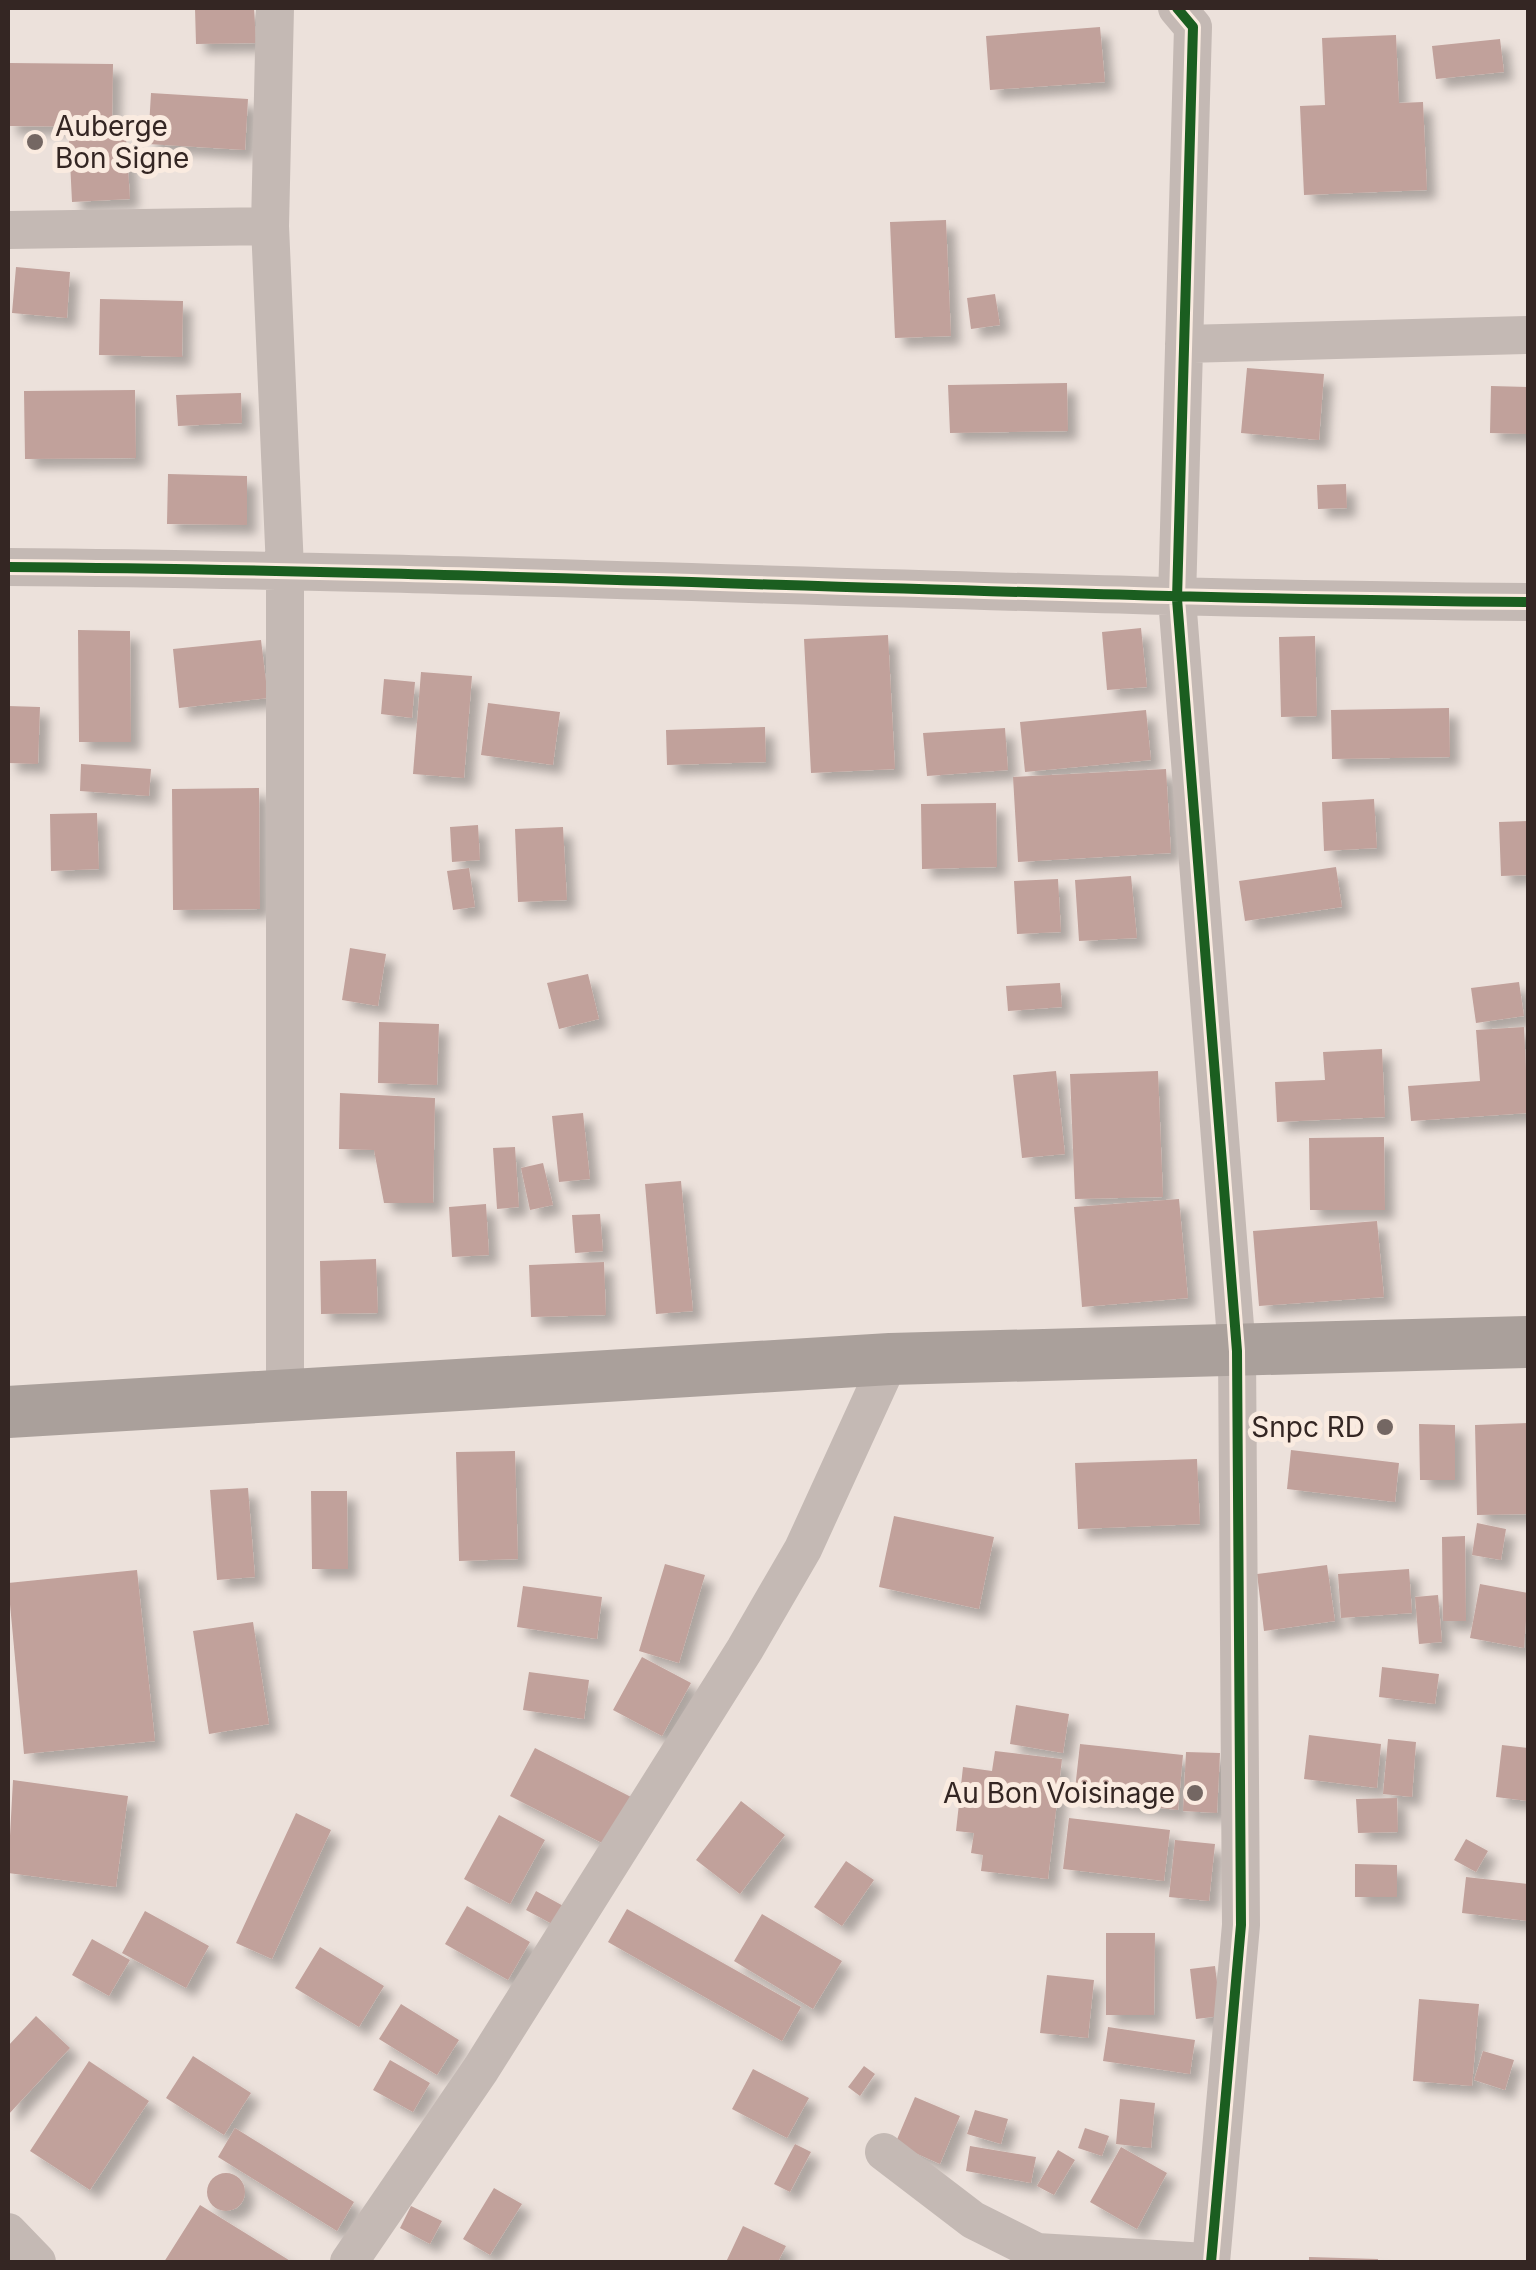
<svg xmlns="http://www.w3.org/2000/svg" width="1536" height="2270" font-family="Inter,sans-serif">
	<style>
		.building { fill: #c1a19b; filter: url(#shadow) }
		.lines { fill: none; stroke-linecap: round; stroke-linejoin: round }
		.minor { stroke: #c4b9b4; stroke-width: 38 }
		.highway { stroke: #aaa09b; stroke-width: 52 }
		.cycleway-casing { stroke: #faebe0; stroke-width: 16 }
		.cycleway { stroke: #1b5e20; stroke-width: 10 }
		.poi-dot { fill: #746763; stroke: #faebe0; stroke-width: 4 }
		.labels { text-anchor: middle; stroke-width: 10; stroke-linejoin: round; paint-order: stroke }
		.poi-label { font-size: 28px; fill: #342623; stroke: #faebe0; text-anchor: end }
	</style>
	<defs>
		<filter id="shadow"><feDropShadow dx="9" dy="9" stdDeviation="5" flood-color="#0004"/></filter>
	</defs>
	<rect width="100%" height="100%" fill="#ece1db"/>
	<path class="building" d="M195 8H254L256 43 196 44Z
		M1100 27 1105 82 990 90 986 36Z
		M1396 35 1399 103 1423 102 1427 190 1304 195 1300 106 1325 105 1322 38Z
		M1500 39 1504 72 1436 79 1432 46Z
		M8 63 113 64 112 127 8 126Z
		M151 93 248 99 245 150 148 144Z
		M126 137 130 199 72 202 69 140Z
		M946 220 951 336 895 338 890 222Z
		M16 267 70 272 67 318 12 313Z
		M995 294 1000 325 971 329 967 298Z
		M100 299 183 301 182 357 99 355Z
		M1247 368 1324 374 1319 440 1241 433Z
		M1067 383 1068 431 950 433 948 385Z
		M1491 386 1528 387V434L1490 433Z
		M135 390 136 458 25 459 24 391Z
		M241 393 242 423 178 426 176 395Z
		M168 474 247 476V525L167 524Z
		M1346 484 1347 508 1318 509 1317 485Z
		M1141 628 1147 687 1107 690 1102 632Z
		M78 630 130 631 131 742H79Z
		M888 635 895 769 811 773 804 639Z
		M1315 636 1317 716 1281 717 1279 637Z
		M261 640 268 698 179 708 173 649Z
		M421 672 472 676 464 778 413 774Z
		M384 679 415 682 412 718 381 714Z
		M488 703 560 712 553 765 481 755Z
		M8 706 40 707 38 764 8 763Z
		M1449 708 1450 757 1332 759 1331 710Z
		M1146 710 1151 760 1025 772 1020 722Z
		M765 727 766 762 667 765 666 730Z
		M1005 728 1008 770 927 776 923 733Z
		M81 764 151 769 149 796 80 791Z
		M1166 769 1171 853 1018 862 1013 777Z
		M259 788 260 909 173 910 172 789Z
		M1374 799 1377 848 1324 851 1322 802Z
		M996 803 997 867 922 869 921 804Z
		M97 813 99 869 51 871 50 814Z
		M1528 821V875L1501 876 1499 822Z
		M478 825 480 860 452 862 450 827Z
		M563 827 567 900 518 902 515 829Z
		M1336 867 1342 907 1245 921 1239 881Z
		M469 868 475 907 453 910 447 871Z
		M1131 876 1137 938 1079 941 1075 880Z
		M1058 879 1061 932 1017 934 1014 881Z
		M350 948 386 954 378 1006 342 1000Z
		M588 974 599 1019 559 1029 547 983Z
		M1519 982 1524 1016 1476 1023 1471 988Z
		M1060 983 1062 1007 1008 1011 1006 986Z
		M379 1022 439 1024 437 1085 378 1083Z
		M1524 1027 1528 1113 1411 1121 1408 1086 1480 1081 1476 1030Z
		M1382 1049 1385 1117 1277 1122 1275 1082 1325 1080 1323 1052Z
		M1056 1071 1065 1154 1022 1158 1013 1075Z
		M1158 1071 1163 1197 1075 1199 1070 1074Z
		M340 1093 435 1098 433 1203H384L374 1150 339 1149Z
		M583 1113 590 1179 559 1182 552 1116Z
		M1384 1137 1385 1210H1310L1309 1138Z
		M515 1147 519 1207 497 1209 493 1148Z
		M543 1163 553 1205 530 1210 521 1168Z
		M681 1181 693 1311 656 1314 645 1184Z
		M1179 1199 1188 1298 1082 1307 1074 1207Z
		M486 1204 489 1255 452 1257 449 1207Z
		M600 1214 603 1251 575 1253 572 1215Z
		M1377 1221 1384 1297 1259 1306 1253 1231Z
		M376 1259 378 1313 321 1314 320 1261Z
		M604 1262 606 1315 531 1317 529 1265Z
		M1528 1423V1514L1477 1515 1475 1425Z
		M1419 1424 1455 1425V1480H1420Z
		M1291 1450 1399 1463 1395 1502 1287 1489Z
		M515 1451 518 1559 459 1561 456 1452Z
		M1197 1459 1200 1524 1078 1529 1075 1463Z
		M248 1488 255 1577 217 1580 210 1490Z
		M311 1491H347L348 1569H312Z
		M894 1516 994 1537 979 1609 879 1587Z
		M1477 1523 1506 1529 1501 1560 1472 1555Z
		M1465 1536 1466 1621H1443L1442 1537Z
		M665 1564 705 1575 679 1663 639 1651Z
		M1327 1565 1335 1621 1264 1631 1257 1574Z
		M1409 1569 1412 1613 1341 1618 1338 1574Z
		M137 1570 155 1741 24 1754 8 1583Z
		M1480 1584 1528 1593 1524 1648 1470 1638Z
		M523 1586 602 1597 597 1639 517 1627Z
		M1438 1595 1442 1642 1419 1644 1415 1597Z
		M253 1622 269 1724 209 1734 193 1631Z
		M642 1657 691 1683 662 1736 613 1710Z
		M1382 1667 1439 1674 1435 1704 1379 1697Z
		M529 1672 589 1680 584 1719 523 1710Z
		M1016 1705 1069 1714 1063 1753 1010 1744Z
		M1309 1735 1381 1744 1377 1788 1304 1779Z
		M1388 1739 1416 1742 1412 1797 1383 1794Z
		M1080 1744 1183 1755 1178 1810 1074 1798Z
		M1502 1745 1528 1748V1801L1496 1797Z
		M535 1748 633 1798 608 1846 510 1796Z
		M995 1751 1062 1759 1048 1879 981 1871 983 1855 971 1853 974 1833 956 1831 963 1767 992 1771Z
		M1186 1752 1220 1753 1217 1813 1183 1811Z
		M13 1780 128 1796 116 1887 8 1873Z
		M1397 1798 1398 1832 1358 1833 1356 1799Z
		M741 1801 785 1835 740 1894 696 1860Z
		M296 1813 331 1830 272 1959 236 1943Z
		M499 1815 545 1840 510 1904 464 1879Z
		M1069 1818 1170 1830 1164 1881 1063 1869Z
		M1466 1839 1488 1851 1476 1872 1454 1860Z
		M1175 1840 1215 1844 1209 1901 1169 1897Z
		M846 1861 874 1880 842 1926 814 1907Z
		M1355 1864 1397 1865V1897H1355Z
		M1466 1877 1528 1884V1921L1462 1913Z
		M536 1891 567 1908 556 1926 526 1910Z
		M467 1906 530 1942 508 1980 445 1944Z
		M627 1909 801 2007 782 2041 608 1942Z
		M145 1911 209 1946 186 1988 122 1953Z
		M762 1914 842 1961 813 2009 734 1961Z
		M1106 1933H1155L1154 2015H1106Z
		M92 1939 130 1960 109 1996 72 1975Z
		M320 1947 384 1986 359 2027 295 1988Z
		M1215 1966 1221 2016 1196 2019 1190 1969Z
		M1047 1975 1094 1980 1088 2038 1040 2033Z
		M1419 1999 1479 2004 1472 2086 1413 2081Z
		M401 2004 459 2040 437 2075 379 2039Z
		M36 2016 70 2048 8 2115V2046Z
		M1108 2027 1195 2040 1190 2074 1103 2061Z
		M1483 2051 1514 2060 1505 2090 1474 2080Z
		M193 2056 251 2093 224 2135 166 2098Z
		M390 2060 430 2083 413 2112 373 2090Z
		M89 2061 149 2101 90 2190 30 2151Z
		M864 2066 875 2074 860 2096 848 2087Z
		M753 2069 809 2098 787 2138 732 2109Z
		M915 2097 960 2116 940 2164 895 2144Z
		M1120 2099 1155 2103 1151 2148 1116 2144Z
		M975 2110 1008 2119 1001 2144 967 2134Z
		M235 2128 354 2202 337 2231 218 2157Z
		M1085 2128 1109 2136 1102 2156 1078 2148Z
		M795 2144 811 2152 790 2192 774 2184Z
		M970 2146 1036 2157 1031 2183 966 2171Z
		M1121 2147 1167 2173 1137 2229 1090 2202Z
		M1058 2150 1075 2160 1054 2195 1037 2186Z
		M207 2192a19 19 0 1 1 38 0a19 19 0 1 1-38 0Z
		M494 2188 522 2204 490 2255 463 2239Z
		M200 2205 292 2262H164Z
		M411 2206 442 2221 430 2244 400 2228Z
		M743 2226 786 2246 778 2262H726Z
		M1309 2257 1378 2259V2262H1309Z"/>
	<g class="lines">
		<path class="minor" d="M275 8 270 226 285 569V1398
			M1177 8 1193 27 1177 599 1237 1351 1241 1925 1211 2262
			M8 230 270 226
			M1184 344 1528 335
			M8 567C515 571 1021 598 1528 602
			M884 2152 973 2220 1037 2252 1206 2262
			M8 2232 37 2262
			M349 2262 481 2069 745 1649 803 1549 890 1359"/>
		<path class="highway" d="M8 1412 890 1359 1528 1342"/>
		<g class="cycleway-casing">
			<path id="cycleway" d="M1177 8 1193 27 1177 599 1237 1351 1241 1925 1211 2262
				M8 567C515 571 1021 598 1528 602"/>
		</g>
		<use href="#cycleway" class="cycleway"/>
	</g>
	<g class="poi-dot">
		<circle cx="35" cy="142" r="10"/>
		<circle cx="1385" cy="1427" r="10"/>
		<circle cx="1195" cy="1793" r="10"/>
	</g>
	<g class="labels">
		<g class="poi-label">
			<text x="55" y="136" text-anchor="start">Auberge<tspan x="55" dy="32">Bon Signe</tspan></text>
			<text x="1365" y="1437">Snpc RD</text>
			<text x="1175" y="1803">Au Bon Voisinage</text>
		</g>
	</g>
	<rect width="1536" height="2270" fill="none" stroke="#342623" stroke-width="20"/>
</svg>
